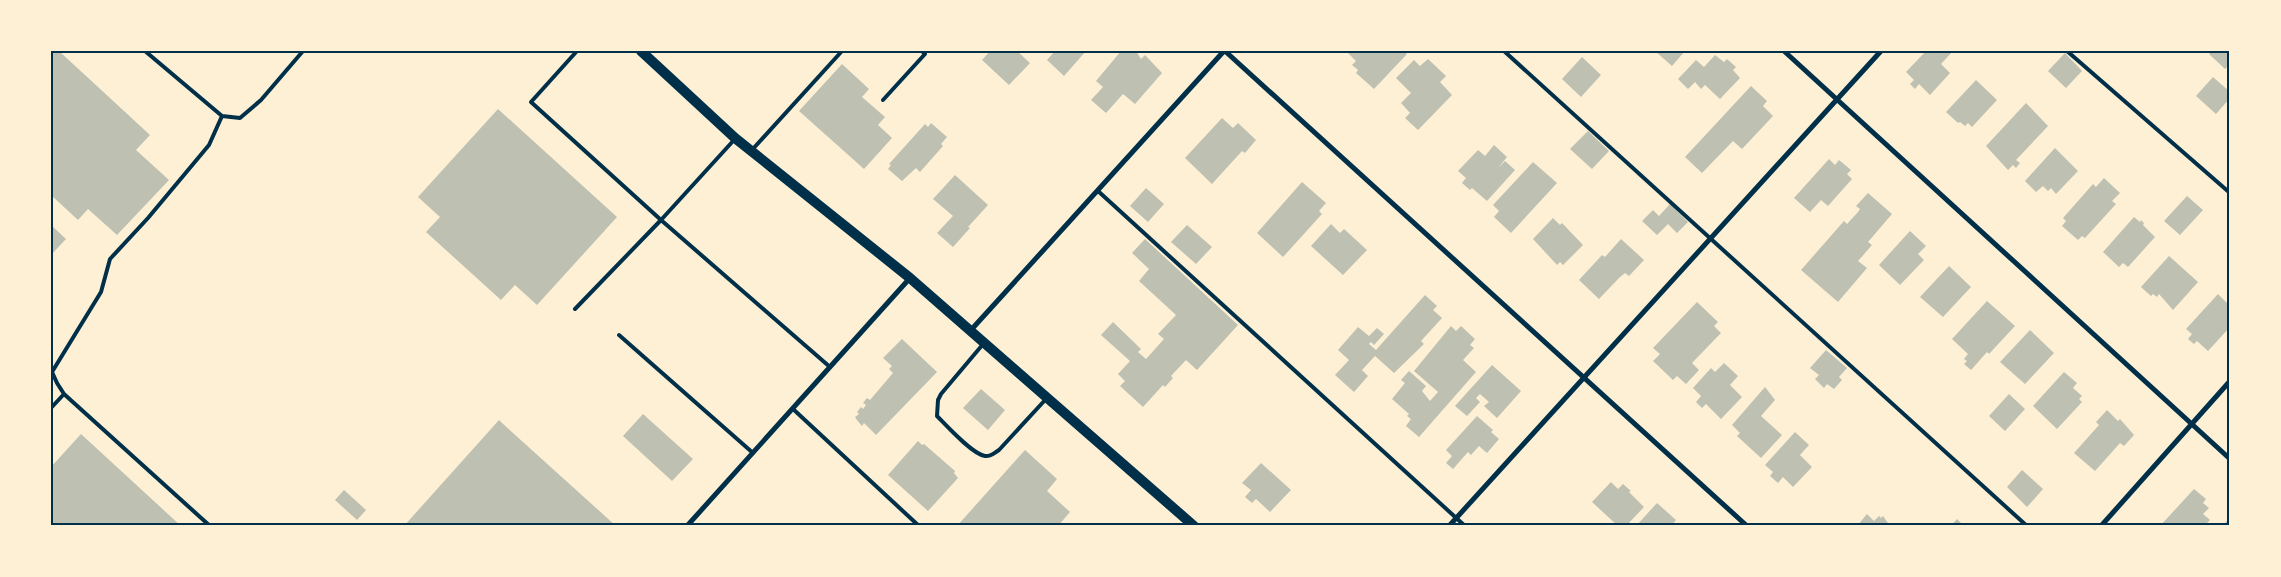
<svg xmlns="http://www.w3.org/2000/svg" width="2281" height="577" font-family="Helvetica,sans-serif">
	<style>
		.building { fill: #bec0b2 }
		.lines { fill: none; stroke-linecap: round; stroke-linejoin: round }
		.service { stroke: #003049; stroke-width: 4 }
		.minor { stroke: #003049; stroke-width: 5 }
		.secondary { stroke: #003049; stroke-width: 10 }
		.neatline { fill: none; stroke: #003049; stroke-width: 2 }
	</style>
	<rect width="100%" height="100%" fill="#fdf0d5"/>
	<path class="building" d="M51 51H59L150 135 136 150 169 180 117 235 88 209 78 220 51 195Z
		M990 51H1017L1030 63 1009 85 982 60Z
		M1055 51H1086L1064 76 1047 60Z
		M1121 51H1136L1141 59 1145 55 1162 73 1135 104 1123 94 1106 113 1091 100 1103 87 1096 81Z
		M1346 51H1404L1407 54 1374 89 1356 73 1358 70 1352 65 1356 61Z
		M1655 51H1685L1672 66Z
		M1926 51H1953L1941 64 1950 73 1930 95 1919 84 1915 89 1910 84 1914 80 1906 72Z
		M2212 51H2230V64L2225 69 2209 54Z
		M2065 53 2082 71 2066 88 2048 71Z
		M1715 55 1724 62 1727 59 1736 67 1733 70 1740 78 1720 99 1705 85 1701 89 1695 82 1688 89 1678 79 1696 60 1704 67Z
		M1582 57 1601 75 1581 97 1562 79Z
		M1428 59 1446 76 1440 82 1452 95 1418 130 1405 118 1410 113 1401 103 1411 93 1396 78 1414 60 1420 66Z
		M842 64 869 89 862 97 885 117 878 125 892 138 864 169 799 111Z
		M2213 77 2230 92V98L2216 114 2196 96Z
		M1976 80 1997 100 1972 127 1968 123 1965 126 1960 122 1958 123 1946 112Z
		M1751 86 1767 101 1763 106 1773 116 1742 149 1733 141 1702 173 1685 157Z
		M2026 103 2048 126 2016 160 2020 163 2016 168 2013 165 2008 170 1986 146Z
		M498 109 617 217 537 305 515 285 501 300 426 232 440 217 418 197Z
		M1222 118 1233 128 1238 123 1256 140 1245 153 1242 151 1212 184 1185 158Z
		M931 123 947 137 941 144 943 146 920 172 916 168 902 181 888 169 891 165 889 164 925 124 928 127Z
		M1588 131 1609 151 1592 169 1570 149Z
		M1494 145 1507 157 1498 168 1505 161 1515 170 1487 201 1472 188 1470 190 1462 183 1466 178 1458 171 1478 150 1485 156Z
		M2055 148 2078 171 2056 194 2051 188 2048 191 2043 186 2036 192 2025 181Z
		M1829 159 1835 165 1839 160 1851 170 1847 174 1852 179 1828 206 1821 200 1810 212 1794 198Z
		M1533 162 1557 183 1511 233 1494 217 1499 211 1493 205Z
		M955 175 988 205 968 227 970 228 953 247 937 233 953 216 933 199Z
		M2104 178 2120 193 2112 201 2116 204 2085 238 2082 236 2078 240 2062 226 2066 221 2063 218 2093 184 2096 187Z
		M1302 182 1326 203 1319 211 1322 214 1283 257 1257 233Z
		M1146 188 1164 204 1148 222 1130 206Z
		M1868 193 1892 214 1868 242 1872 245 1858 261 1867 268 1838 302 1801 270 1844 221 1847 224 1858 212 1860 209 1856 206Z
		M2187 196 2203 210 2180 235 2164 221Z
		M1670 204 1688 222 1677 233 1668 224 1657 235 1642 221 1653 210 1659 216Z
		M2134 217 2140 222 2141 220 2144 223 2143 225 2155 237 2128 267 2123 263 2119 267 2103 252Z
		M1553 218 1560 225 1562 223 1583 245 1563 265 1560 262 1557 265 1533 239Z
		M1331 224 1340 233 1344 229 1367 250 1343 275 1311 246Z
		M51 225 66 239 51 255Z
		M1187 225 1212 247 1196 264 1171 242Z
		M1910 231 1926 246 1918 254 1924 260 1900 285 1879 265Z
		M1145 239 1238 325 1197 370 1186 360 1171 376 1173 378 1165 387 1163 385 1143 407 1120 386 1125 381 1118 374 1130 361 1101 335 1113 322 1141 349 1138 352 1146 359 1164 339 1158 334 1176 315 1139 281 1149 269 1132 253Z
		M1621 239 1644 260 1629 276 1625 273 1619 278 1599 299 1579 280 1602 255 1605 257Z
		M2169 256 2198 282 2173 310 2159 294 2157 297 2153 294 2151 296 2141 287Z
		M1949 266 1971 287 1943 317 1920 297Z
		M2218 294 2227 303 2230 300V327L2208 351 2197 341 2194 344 2188 339 2192 334 2186 329Z
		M1425 295 1437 306 1433 310 1442 318 1421 341 1424 344 1394 373 1375 356 1362 370 1368 376 1354 392 1335 375 1349 360 1338 350 1358 327 1369 336 1377 328 1384 334 1374 345 1371 342 1369 344 1376 350Z
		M1987 301 2015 326 1989 354 1987 352 1971 370 1964 364 1967 361 1964 359 1968 354 1952 339Z
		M1697 302 1718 322 1714 326 1721 333 1692 363 1699 370 1686 384 1677 376 1673 380 1653 361 1660 354 1653 348Z
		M1451 326 1456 331 1461 326 1475 339 1470 345 1474 348 1463 360 1476 372 1419 437 1406 426 1411 419 1407 416 1409 414 1392 399 1405 383 1401 380 1409 371 1426 386 1422 391 1430 401 1438 392 1414 371Z
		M2030 330 2054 353 2025 384 2000 362Z
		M902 339 937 372 876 435 864 423 862 426 857 420 855 417 859 414 857 412 861 407 863 409 866 405 863 403 867 398 870 400 893 373 889 369 892 366 883 358Z
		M1826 350 1847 368 1839 377 1842 380 1834 389 1827 384 1824 388 1815 379 1819 375 1810 368Z
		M1724 363 1738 376 1730 385 1742 397 1721 419 1706 404 1702 408 1696 402 1701 396 1693 388 1711 368 1715 372Z
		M1492 365 1521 391 1497 418 1484 406 1489 402 1480 394 1476 398 1480 402 1467 416 1455 406Z
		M2064 372 2077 383 2073 388 2082 396 2079 399 2082 402 2057 429 2033 406Z
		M1765 387 1775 400 1761 416 1782 435 1761 458 1737 436 1740 433 1732 425Z
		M981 389 1005 410 988 430 963 408Z
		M2009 394 2025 409 2005 431 1989 416Z
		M2107 410 2118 421 2120 419 2134 435 2124 446 2120 443 2095 471 2074 453 2099 425 2096 422Z
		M643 414 693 459 672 481 623 436Z
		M1477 416 1493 430 1491 432 1499 439 1487 453 1479 446 1471 455 1468 452 1453 469 1446 463 1452 456 1446 450Z
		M499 420 502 423 616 526H404Z
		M1795 432 1809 445 1800 455 1812 467 1793 487 1783 477 1778 483 1770 476 1773 472 1765 465Z
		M81 434 181 526H51V467Z
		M918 441 922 445 924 444 955 471 954 473 958 478 928 511 888 475Z
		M1025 450 1057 479 1047 491 1070 512 1058 526H957Z
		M1261 463 1291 490 1270 512 1256 499 1252 503 1245 497 1251 490 1242 483Z
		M2022 470 2043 489 2027 507 2007 487Z
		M1611 482 1618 489 1623 484 1631 491 1629 492 1644 507 1626 526H1618L1592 502Z
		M2194 489 2206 499 2203 503 2209 508 2203 514 2210 520 2204 526H2160Z
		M344 490 366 510 357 520 335 500Z
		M1657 503 1676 520 1671 526H1636Z
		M1867 514 1874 521 1879 516 1881 518 1883 516 1890 526H1857Z
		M2230 518V526H2222Z
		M1957 519 1964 526H1951Z"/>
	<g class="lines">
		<path class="service" d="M145 51 222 116 240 118 261 100 303 51
			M1504 51 2027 526
			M2067 51 2230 193
			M883 100 925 54 922 51
			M734 140 661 220 830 367
			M751 151 842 51
			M1098 191 1465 526
			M575 309 661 220 531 102 577 51
			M619 335 753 453
			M984 343 941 394 938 400 937 416C946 425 972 454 985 456 991 457 994 453 999 450L1046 399
			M64 394 57 383 52 372 101 292 110 259 148 218 209 145 222 116
			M51 408 64 394 210 526
			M793 409 919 526"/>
		<path class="minor" d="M1225 51 1747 526
			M1784 51 2230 459
			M971 330 1224 51
			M687 526 910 278
			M1449 526 1881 51
			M2101 526 2230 381"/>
		<path class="secondary" d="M641 51 735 138 910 278 1194 526"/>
	</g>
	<rect width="2281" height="577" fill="none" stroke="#fdf0d5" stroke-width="105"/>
	<rect x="52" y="52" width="2176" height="472" class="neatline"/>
</svg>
